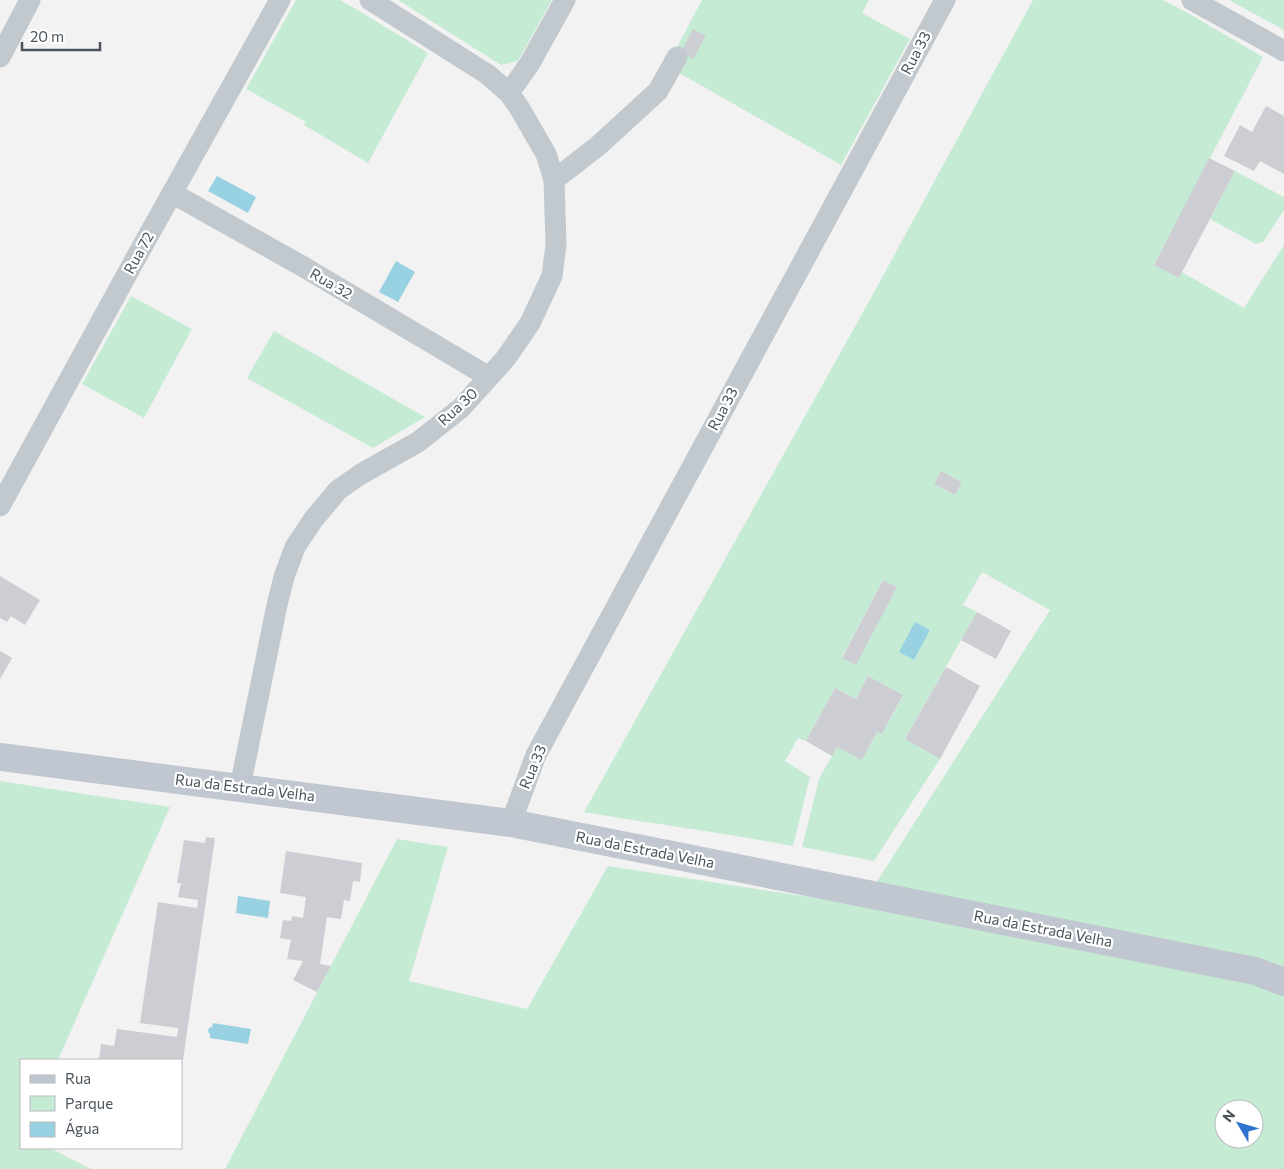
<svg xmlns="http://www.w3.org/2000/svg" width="1284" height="1169" font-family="Commissioner,sans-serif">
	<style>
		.green { fill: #c6ebd5; fill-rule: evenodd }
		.water { fill: #98d2e2 }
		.building { fill: #ccced3 }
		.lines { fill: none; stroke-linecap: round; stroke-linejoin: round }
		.street { stroke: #c1c8ce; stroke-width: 21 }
		.secondary { stroke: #c0c7d0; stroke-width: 28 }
		.labels { text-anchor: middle; stroke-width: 4.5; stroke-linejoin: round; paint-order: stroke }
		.street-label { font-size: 15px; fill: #4b545d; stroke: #fff }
	</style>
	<rect width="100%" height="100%" fill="#f3f2f2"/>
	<path class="green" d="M296 0H340L366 15 428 53 368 163 304 125 306 122 246 89Z
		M398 0H552L518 61 501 65Z
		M702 0H869L862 13 910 39 841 165 667 66Z
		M1033 0H1163L1188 13 1263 57 1154 265 1179 278 1182 272 1244 308 1284 245V1169H225L397 839 448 847 409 981 527 1009 608 866 862 905 1050 610 982 572 963 605 977 612 905 739 940 759 874 861 802 847 819 779 837 747 862 760 877 732 882 734 903 696 868 676 856 699 835 688 806 741 798 738 785 761 810 777 793 846C724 833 654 824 584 812L872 296ZM941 471 962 482 955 495 934 484ZM883 580 897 587 855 665 842 657ZM1224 1109H1254V1139H1224Z
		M1229 0H1284V30Z
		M1235 171 1284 197V210L1263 242 1256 244 1210 219Z
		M131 296 192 329 144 418 82 384Z
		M274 331 425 417 373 448 247 378Z
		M0 781 170 807 58 1060H21V1148H50L91 1169H0Z"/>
	<path class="water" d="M217 176 256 197 248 213 208 191Z
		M396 261 415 272 398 302 379 292Z
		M915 622 930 630 914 660 899 652Z
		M238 896 270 901 268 918 236 913Z
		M213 1023 251 1029 248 1044 210 1038V1034L208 1032 209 1028 212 1027Z"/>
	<path class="building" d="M693 29 706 36 693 59 681 52Z
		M1266 106 1284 116V174L1260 161 1254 171 1224 156 1240 125 1252 132Z
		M1209 158 1235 171 1179 278 1154 265Z
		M941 471 962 482 955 495 934 484Z
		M0 576 40 600 25 625 11 616 7 622 0 618Z
		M883 580 897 587 856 665 842 658Z
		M977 612 1011 631 996 659 961 640Z
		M0 651 12 658 0 679Z
		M946 667 980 686 940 759 905 739Z
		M868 676 903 695 882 734 877 732 862 760 837 747 832 756 806 741 835 688 856 699Z
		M206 837 215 838 183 1060H99L101 1044 114 1046 117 1029 177 1037 178 1028 140 1023 158 902 197 908 198 900 178 897 181 883H177L184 840 205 843Z
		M286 851 362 863 360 882 353 881 350 901 344 900 341 919 327 917 320 964 331 966 317 992 293 980 303 961 287 959 291 940 280 938 283 920 291 921 292 916 303 918 306 897 280 893Z"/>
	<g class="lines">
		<path class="street" d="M1192 0 1284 51
			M0 57 30 0
			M509 93 530 63 565 0
			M554 180 598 146 658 91 677 57
			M172 193 302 266 489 377
			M0 506 138 254 280 0
			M240 787 277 605 284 577 295 547 313 520 338 490 361 474 418 442 461 408 506 358 530 323 552 276 556 245 554 180 546 154 520 109 509 93 487 74 370 0
			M511 823 536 755 945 0"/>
		<path class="secondary" d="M0 757 511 823 1255 971 1284 982"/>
	</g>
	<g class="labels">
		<g class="street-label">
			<text transform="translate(916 53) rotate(-62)" y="5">Rua 33</text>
			<text transform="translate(139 253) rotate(-61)" y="5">Rua 72</text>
			<text transform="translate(331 284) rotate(30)" y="5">Rua 32</text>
			<text transform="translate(458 407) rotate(-43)" y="5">Rua 30</text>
			<text transform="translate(723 409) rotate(-62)" y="5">Rua 33</text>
			<text transform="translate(533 767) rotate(-67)" y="5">Rua 33</text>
			<text transform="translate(245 788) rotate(7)" y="5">Rua da Estrada Velha</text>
			<text transform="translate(645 850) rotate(11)" y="5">Rua da Estrada Velha</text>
			<text transform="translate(1043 929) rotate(11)" y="5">Rua da Estrada Velha</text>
		</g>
	</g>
	<rect x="20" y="1059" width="162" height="90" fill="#ffffff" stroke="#b7bbbe"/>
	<rect x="30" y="1075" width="25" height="8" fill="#c0c7d0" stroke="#b7bbbe"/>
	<text x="65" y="1084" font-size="15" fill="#4b545d">Rua</text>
	<rect x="30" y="1096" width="25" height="15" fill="#c6ebd5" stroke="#b7bbbe"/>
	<text x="65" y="1109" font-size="15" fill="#4b545d">Parque</text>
	<rect x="30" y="1122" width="25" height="15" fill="#98d2e2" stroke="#b7bbbe"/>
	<text x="65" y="1134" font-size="15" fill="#4b545d">Água</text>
	<g transform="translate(1239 1124) rotate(308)"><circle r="24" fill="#ffffff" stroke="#b7bbbe"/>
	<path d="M0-4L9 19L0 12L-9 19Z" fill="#2f74cf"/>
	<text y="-8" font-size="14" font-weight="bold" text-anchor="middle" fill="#4b545d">N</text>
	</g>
	<path d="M22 42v8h78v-8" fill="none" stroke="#4b545d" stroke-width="2.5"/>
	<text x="30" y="42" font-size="15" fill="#4b545d" stroke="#ffffff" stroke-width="4" paint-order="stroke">20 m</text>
</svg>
